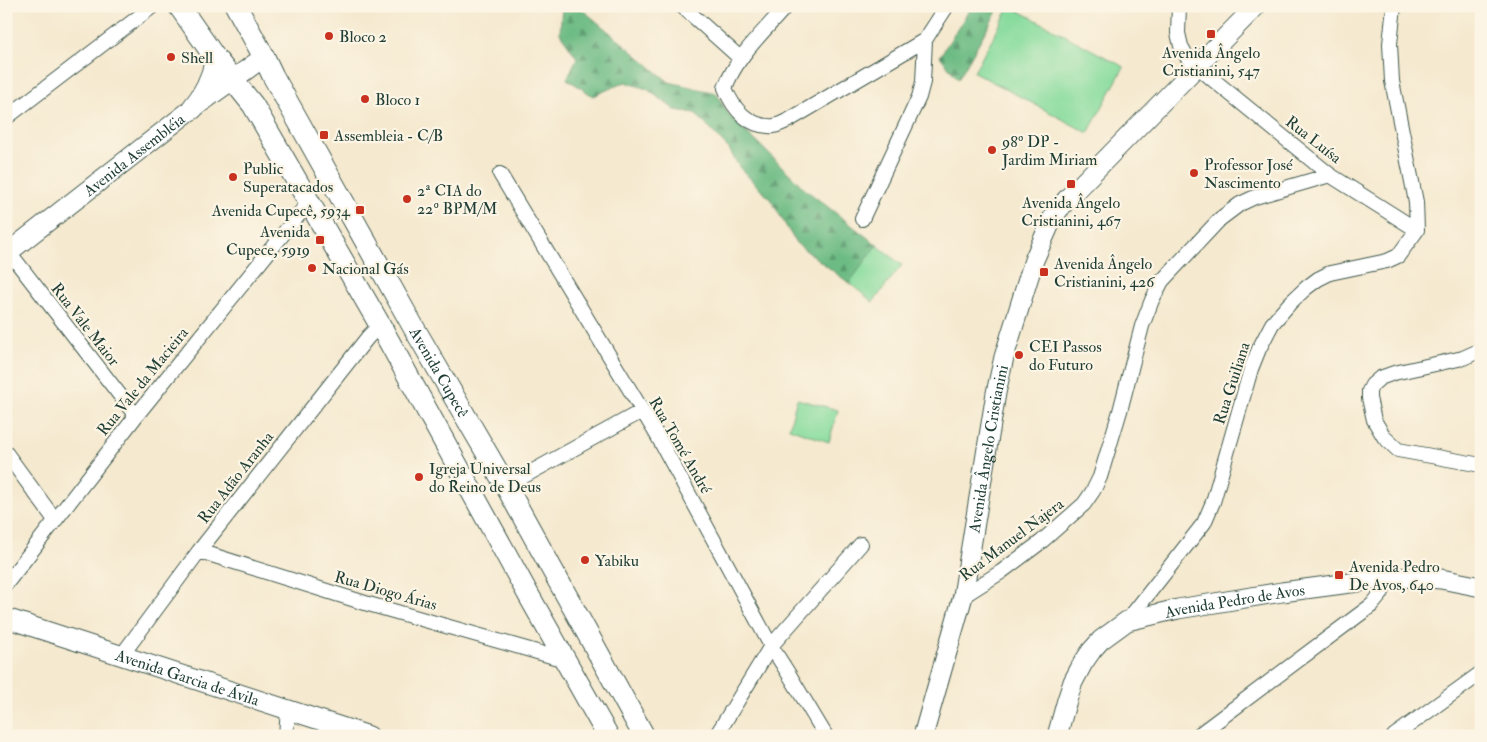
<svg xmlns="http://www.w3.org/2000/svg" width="1487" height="742" font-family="'IM FELL Double Pica',serif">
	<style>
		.forest { fill: url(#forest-firs); stroke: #467c5c }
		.garden { fill: #87db9d; stroke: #538c68 }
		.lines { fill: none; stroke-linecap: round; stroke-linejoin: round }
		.street-casing { stroke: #3f574b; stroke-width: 16 }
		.secondary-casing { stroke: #3f574b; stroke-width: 21 }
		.primary-casing { stroke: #3f574b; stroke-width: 23 }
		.street { stroke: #fff; stroke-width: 14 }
		.secondary { stroke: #fff; stroke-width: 19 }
		.primary { stroke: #fff; stroke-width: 21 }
		.poi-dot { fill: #c8321e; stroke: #fcf5e5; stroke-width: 2 }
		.labels { text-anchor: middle; stroke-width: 4.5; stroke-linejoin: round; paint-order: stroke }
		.poi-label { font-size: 16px; fill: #1f3d34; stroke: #fcf5e5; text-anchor: start }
		.street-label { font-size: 16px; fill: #1f3d34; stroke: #fcf5e5 }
	</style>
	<defs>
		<pattern id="forest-firs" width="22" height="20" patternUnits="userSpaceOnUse" patternTransform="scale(1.25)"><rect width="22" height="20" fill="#6dbb84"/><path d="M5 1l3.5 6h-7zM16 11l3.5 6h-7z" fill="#59996d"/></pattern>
	</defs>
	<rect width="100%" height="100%" fill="#fcf5e5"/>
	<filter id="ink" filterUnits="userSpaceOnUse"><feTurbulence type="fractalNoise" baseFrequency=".02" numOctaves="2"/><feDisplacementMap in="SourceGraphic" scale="10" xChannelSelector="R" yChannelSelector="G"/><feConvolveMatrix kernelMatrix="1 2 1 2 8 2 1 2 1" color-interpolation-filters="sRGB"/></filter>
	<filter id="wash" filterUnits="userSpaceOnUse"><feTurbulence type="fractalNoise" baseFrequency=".0096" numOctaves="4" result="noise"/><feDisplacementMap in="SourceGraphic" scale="20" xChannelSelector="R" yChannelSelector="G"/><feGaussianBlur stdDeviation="1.12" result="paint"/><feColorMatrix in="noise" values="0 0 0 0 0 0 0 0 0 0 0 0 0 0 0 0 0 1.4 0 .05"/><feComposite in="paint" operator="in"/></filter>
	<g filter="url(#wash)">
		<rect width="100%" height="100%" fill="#f5e9cf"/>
		<path class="forest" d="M562 6H578L669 82 716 93 729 115 806 190 877 245 849 283 796 243 771 200 739 167 729 149 695 113 675 110 647 89 625 82 593 96 567 79 577 58 560 33Z
			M972 6H1000L958 79 940 56Z"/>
		<path class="garden" d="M1010 6 1124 67 1088 133 974 72Z
			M877 245 902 265 873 302 849 283Z
			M797 399 838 410 829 442 789 428Z"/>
	</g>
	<g filter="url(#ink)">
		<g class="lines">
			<g class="street-casing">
				<path id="street" d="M682 6 740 58
					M786 6C764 32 737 55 725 88 733 109 749 128 774 126 779 125 784 122 789 120L925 40
					M1179 6 1178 33 1181 46 1187 57 1211 78 1330 175 1417 230
					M6 118 153 6
					M500 174 657 435 771 646 790 676 826 736
					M862 219 919 97 923 82 925 40 947 6
					M9 252 136 416
					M1481 350 1463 358 1394 373 1380 378 1372 385 1369 391V398L1374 420 1384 437 1398 450 1481 465
					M6 453 55 520
					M506 486 642 411
					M199 551 365 603 565 660
					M6 584 136 416 309 202
					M963 596 1001 572 1041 542 1084 504 1093 491 1100 477 1120 411 1142 326 1152 300 1162 281 1220 219 1240 204 1255 197 1330 175
					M1127 621 1204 523 1213 502 1251 369 1259 349 1272 324 1290 303 1306 288 1318 279 1330 273 1387 261 1398 256 1417 230 1416 202 1392 81 1390 44 1394 6
					M122 655 199 551 368 337 380 325
					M286 736 288 709
					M716 736 771 646 861 544
					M1197 736 1372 605 1381 594 1388 578
					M1394 736 1481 673"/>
			</g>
			<g class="secondary-casing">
				<g id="secondary">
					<path id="s1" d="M6 254 192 109 264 57"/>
					<path id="s2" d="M6 618 369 736"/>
					<path id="s3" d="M923 736 963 596 996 393 1004 357 1034 260 1053 217 1067 199 1256 6"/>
					<path id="s4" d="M1057 736 1067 700 1073 682 1083 663 1092 650 1101 640 1127 621 1178 609 1282 592 1388 578 1418 577 1441 579 1481 587"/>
				</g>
			</g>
			<g class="primary-casing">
				<g id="primary">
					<path d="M179 6 216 59 253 105 380 325 528 594 608 736"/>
					<path id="s5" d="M236 6 264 57 273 76 414 328 506 486 644 736"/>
					<path d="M192 109C205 94 212 78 216 59"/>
				</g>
			</g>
			<use href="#street" class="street"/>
			<use href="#secondary" class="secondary"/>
			<use href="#primary" class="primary"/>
		</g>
	</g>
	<g class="poi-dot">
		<rect x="1206" y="29" width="10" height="10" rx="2.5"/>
		<circle cx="329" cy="36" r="5"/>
		<circle cx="171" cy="57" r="5"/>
		<circle cx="365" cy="99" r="5"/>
		<rect x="319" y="130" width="10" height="10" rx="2.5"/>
		<circle cx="992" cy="150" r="5"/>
		<circle cx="1194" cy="173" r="5"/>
		<circle cx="233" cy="177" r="5"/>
		<rect x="1066" y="179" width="10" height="10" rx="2.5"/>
		<circle cx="407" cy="199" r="5"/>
		<rect x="355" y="205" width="10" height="10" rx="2.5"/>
		<rect x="315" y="235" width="10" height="10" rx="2.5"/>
		<circle cx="312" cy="268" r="5"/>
		<rect x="1039" y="267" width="10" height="10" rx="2.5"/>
		<circle cx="1019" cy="355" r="5"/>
		<circle cx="419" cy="477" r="5"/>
		<circle cx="585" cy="560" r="5"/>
		<rect x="1334" y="570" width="10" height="10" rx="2.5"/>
	</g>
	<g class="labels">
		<g class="poi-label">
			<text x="339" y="42">Bloco 2</text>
			<text x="1211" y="58" text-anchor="middle">Avenida Ângelo<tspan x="1211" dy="18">Cristianini, 547</tspan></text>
			<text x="181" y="63">Shell</text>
			<text x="375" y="105">Bloco 1</text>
			<text x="334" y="141">Assembleia - C/B</text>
			<text x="1002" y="147">98º DP -<tspan x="1002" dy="18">Jardim Miriam</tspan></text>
			<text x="1204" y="170">Professor José<tspan x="1204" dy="18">Nascimento</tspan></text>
			<text x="243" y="174">Public<tspan x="243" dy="18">Superatacados</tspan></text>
			<text x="417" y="196">2ª CIA do<tspan x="417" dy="18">22º BPM/M</tspan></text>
			<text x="1071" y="208" text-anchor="middle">Avenida Ângelo<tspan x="1071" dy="18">Cristianini, 467</tspan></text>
			<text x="350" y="216" text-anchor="end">Avenida Cupecê, 5934</text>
			<text x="310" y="237" text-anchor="end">Avenida<tspan x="310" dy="18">Cupece, 5919</tspan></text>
			<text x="1054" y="269">Avenida Ângelo<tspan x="1054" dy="18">Cristianini, 426</tspan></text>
			<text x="322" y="274">Nacional Gás</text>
			<text x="1029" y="352">CEI Passos<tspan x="1029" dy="18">do Futuro</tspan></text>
			<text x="429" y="474">Igreja Universal<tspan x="429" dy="18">do Reino de Deus</tspan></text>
			<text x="595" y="566">Yabiku</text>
			<text x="1349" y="572">Avenida Pedro<tspan x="1349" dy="18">De Avos, 640</tspan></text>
		</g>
		<g class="street-label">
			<text transform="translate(1314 139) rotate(38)" y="6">Rua Luísa</text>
			<text dy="6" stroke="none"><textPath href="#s1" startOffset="162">Avenida Assembléia</textPath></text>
			<text transform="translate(86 324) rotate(52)" y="6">Rua Vale Maior</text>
			<text dy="6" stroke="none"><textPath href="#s5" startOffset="419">Avenida Cupecê</textPath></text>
			<text transform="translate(142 381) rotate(-51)" y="6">Rua Vale da Macieira</text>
			<text transform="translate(1231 383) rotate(-72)" y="6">Rua Guiliana</text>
			<text transform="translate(681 445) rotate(60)" y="6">Rua Tomé André</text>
			<text dy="6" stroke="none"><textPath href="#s3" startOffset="295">Avenida Ângelo Cristianini</textPath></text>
			<text transform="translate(235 477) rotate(-52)" y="6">Rua Adão Aranha</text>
			<text transform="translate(1011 539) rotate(-37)" y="6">Rua Manuel Najera</text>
			<text transform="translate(386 590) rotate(16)" y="6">Rua Diogo Árias</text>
			<text dy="6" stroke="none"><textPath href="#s4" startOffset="249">Avenida Pedro de Avos</textPath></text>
			<text dy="6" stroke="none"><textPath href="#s2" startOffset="191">Avenida Garcia de Ávila</textPath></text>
		</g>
	</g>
	<rect width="1487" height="742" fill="none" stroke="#fcf5e5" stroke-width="25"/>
</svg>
